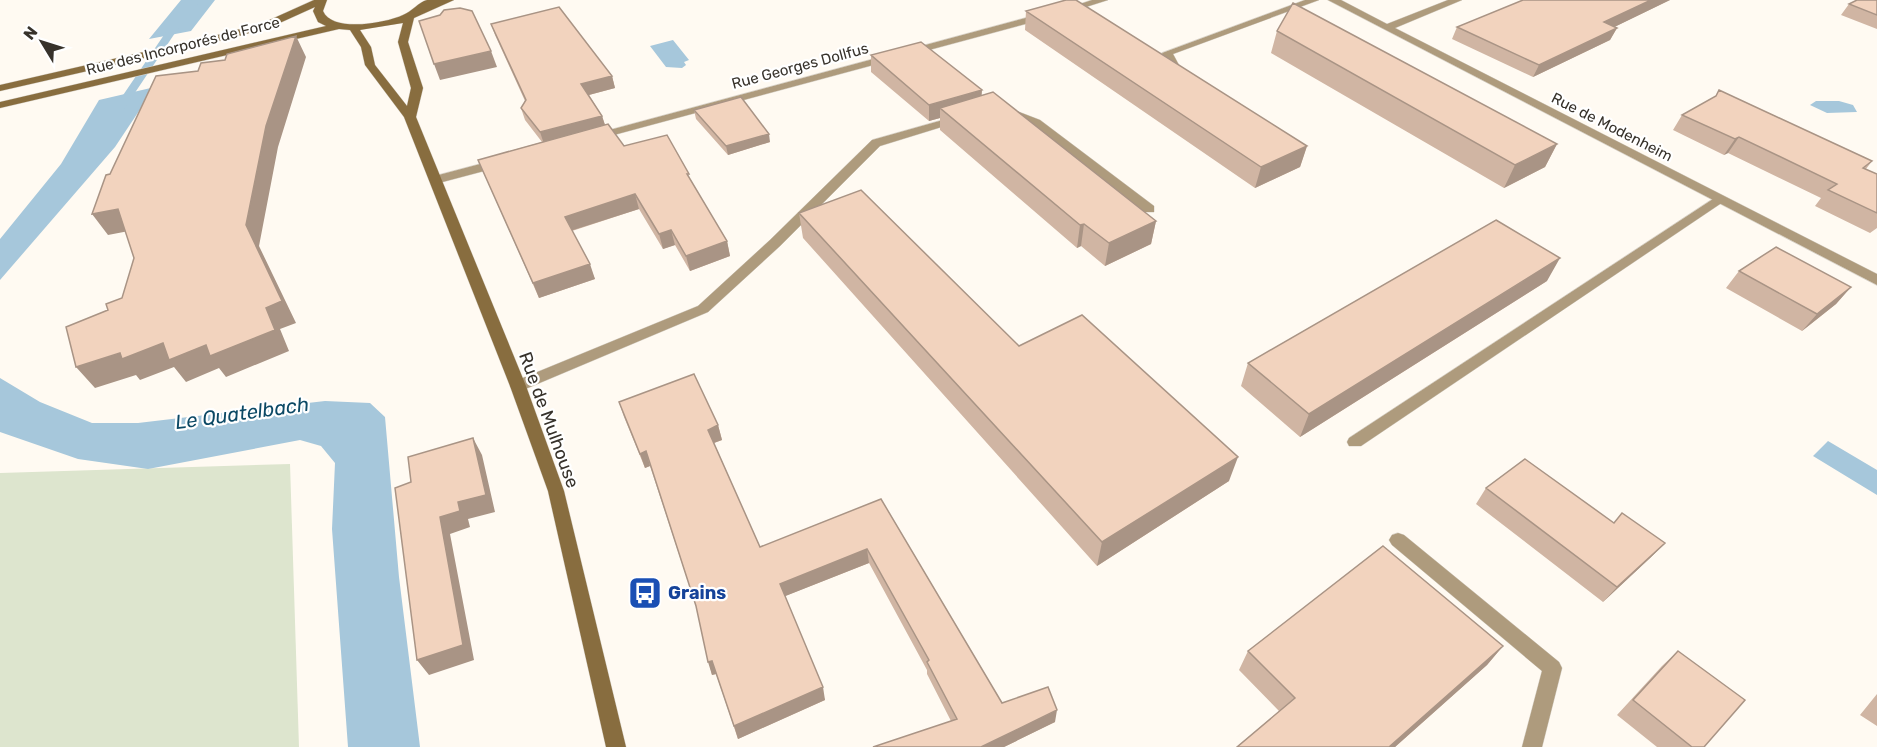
<svg xmlns="http://www.w3.org/2000/svg" width="1877" height="747" font-family="Rubik,sans-serif">
	<style>
		.green { fill: #dde5ce }
		.water { fill: #a6c7db }
		.lines { fill: none; stroke-linecap: round; stroke-linejoin: round }
		.stream { fill: #a6c7db; fill-rule: evenodd }
		.lane-casing { stroke: #dbd6ce; stroke-width: 1 }
		.street-casing { stroke: #dbd6ce; stroke-width: 1 }
		.secondary-casing { stroke: #dbd6ce; stroke-width: 1 }
		.lane { fill: #ae9b7d; fill-rule: evenodd }
		.street { fill: #ae9b7d; fill-rule: evenodd }
		.secondary { fill: #886d3f; fill-rule: evenodd }
		.wall { fill: #d0b5a3 }
		.shaded-wall { fill: #a99485 }
		.building { fill: #f2d3be; stroke: #a99485; stroke-width: 1.5 }
		.labels { text-anchor: middle; stroke-width: 4.5; stroke-linejoin: round; paint-order: stroke }
		.far-street-label { font-size: 15px; fill: #37322b; stroke: #fff }
		.street-label { font-size: 18px; fill: #37322b; stroke: #fff }
		.transit-label { font-size: 18px; font-weight: bold; fill: #164399; stroke: #fff; text-anchor: start }
		.water-label { font-size: 20px; font-style: italic; fill: #0c4965; stroke: #fff }
	</style>
	<rect width="100%" height="100%" fill="#fffaf2"/>
	<path class="green" d="M290 464 299 747H0V473Z"/>
	<path class="water" d="M181 0H215L191 31 149 39Z
		M673 40 689 60 684 62 686 65 682 68 666 67 650 46Z
		M155 87 115 147 0 280V239L61 164 99 100Z
		M1816 101H1839L1853 105 1857 112 1827 113 1810 105Z
		M0 378 40 402 92 423H138L325 401 370 403 385 417 399 577 420 747H348L332 529 335 463 321 446 300 440 148 469 78 459 0 432Z
		M1828 441 1877 470V495L1813 456Z"/>
	<g class="lines">
		<path class="stream" d="M192 0H201L175 33 124 109H116L115 107 168 29Z"/>
		<g class="lane-casing">
			<path id="lane" d="M1305 0H1319L1173 54 1180 67 1179 69H1171L1162 53Z
				M1006 107 1040 120 1154 206V212H1144L1032 124 1002 112V108Z
				M957 116 963 119 961 121 880 146 780 246 708 312 523 390H513L510 386 513 382 698 306 770 240 872 140Z
				M1719 195 1725 199 1723 202 1361 446H1349L1347 442 1349 438Z
				M1398 533 1404 535 1559 662 1562 668 1542 747H1522L1542 671 1392 545 1389 540 1392 535Z"/>
		</g>
		<g class="street-casing">
			<path id="street" d="M1092 0H1108L1067 13 1062 10Z
				M1328 0H1341L1387 24 1448 0H1462L1395 28 1877 274V285Z
				M1044 13 1049 16 1048 18 599 139H591L589 137 591 135Z
				M499 159 503 160V166L435 184 429 180 431 177Z"/>
		</g>
		<g class="secondary-casing">
			<path id="secondary" d="M314 0H327L323 11C332 33 386 23 403 15 411 12 419 2 427 0 436 0 444 0 454 0L414 18 408 42 423 88 416 117 526 386 564 491 626 747H606L548 491 510 386 404 117 365 65 361 47 350 30 339 29 0 108V102L326 26 318 22 313 11 315 7 273 26 232 38 0 91V85L226 33 265 22ZM403 23 398 42 411 88 407 106 375 65 371 47 360 30Z"/>
		</g>
		<use href="#lane" class="lane"/>
		<use href="#street" class="street"/>
		<use href="#secondary" class="secondary"/>
	</g>
	<path class="wall" d="M1523 0H1670L1614 27 1617 28 1610 40 1533 77 1452 39 1457 27Z
		M1877 0V29L1841 15 1849 4Z
		M1026 11 1307 146 1300 167 1255 188 1025 30Z
		M491 24 612 76 615 88 589 95 602 116 605 125 624 146 690 180 727 241 730 256 690 271 675 245 663 249 639 209 572 231 595 279 539 298 478 160 542 142 525 120 521 108 525 101 495 35Z
		M1277 31 1557 144 1545 167 1504 188 1271 53Z
		M871 55 982 96 1156 221 1151 244 1105 266 1081 246 1077 248 940 130V118L929 121 871 72Z
		M1719 90 1872 161 1866 169 1877 174V228L1870 233 1815 206 1821 198 1728 153 1724 155 1673 130 1682 115 1715 97Z
		M694 110 770 142 728 155 696 119Z
		M799 213 1019 346 1229 481 1097 566 803 238Z
		M1739 271 1851 287 1836 304 1802 331 1726 288Z
		M1547 281 1300 437 1241 386 1248 363Z
		M619 402 718 425 722 440 714 443 760 547 881 499 1002 703 1055 722 1004 747H873L951 721 927 674V670L869 563 785 596 825 700 738 739 716 674 712 675 696 606 650 466 645 468 624 417Z
		M1486 488 1614 523 1665 543 1650 558 1603 602 1476 504Z
		M1503 646 1487 665 1395 747H1237L1279 711 1239 670 1248 651Z
		M1678 651 1704 747H1657L1617 715 1662 666Z
		M1877 694V726L1860 715Z"/>
	<path class="shaded-wall" d="M1651 0H1670L1598 35 1604 22Z
		M1617 28 1610 40 1533 77 1539 65Z
		M296 36 306 57 278 147 259 246 296 323 280 329 289 351 226 377 219 368 186 382 174 367 140 380 136 375 95 388 76 367 120 353 163 343 266 308 246 225 266 126Z
		M491 51 497 67 440 80 434 64Z
		M612 76 615 88 585 96 581 84Z
		M982 90 981 106 940 108V118L929 121V105Z
		M602 116 606 128 544 144 540 132Z
		M769 134 770 142 728 155 726 146Z
		M1739 137 1728 153 1724 155 1735 139Z
		M1557 144 1545 167 1504 188 1515 165Z
		M1307 146 1300 167 1255 188 1261 167Z
		M635 194 639 209 570 231 565 217Z
		M118 209 134 230 108 235 92 214Z
		M1156 221 1151 244 1105 266 1109 243Z
		M1084 224 1081 246 1077 248 1080 225Z
		M671 230 675 245 663 249 659 234Z
		M727 241 730 256 690 271 686 256Z
		M1560 258 1547 281 1300 437 1309 414Z
		M590 264 595 279 539 298 533 283Z
		M1851 287 1836 304 1802 331 1817 314Z
		M718 425 722 440 711 444 708 430Z
		M473 438 482 455 495 512 468 519 470 527 450 534 474 660 429 675 417 660 440 517 458 502Z
		M646 451 650 466 645 468 640 454Z
		M1238 457 1229 481 1097 566 1102 542Z
		M1665 543 1650 558 1603 602 1617 587Z
		M867 549 869 563 783 597 780 584Z
		M1503 646 1487 665 1395 747H1389Z
		M712 661 716 674 712 675 708 662Z
		M823 687 825 700 738 739 734 726Z
		M1057 710 1055 722 1004 747H981Z"/>
	<path class="building" d="M1066 0H1076L1307 146 1261 167 1026 11Z
		M1523 0H1651L1604 22 1617 28 1539 65 1457 27Z
		M1857 0H1877V15L1849 4Z
		M1293 3 1557 144 1515 165 1277 31Z
		M559 7 612 76 581 84 602 116 540 132 521 108 526 100 491 24Z
		M460 8 472 11 491 51 434 64 419 21 440 15 444 10Z
		M296 36 266 126 246 225 282 301 266 308 275 330 210 356 206 345 169 360 163 343 122 359 120 353 76 367 66 327 108 310 106 304 122 298 134 258 118 209 92 214 106 175 110 174 156 76 198 71 201 63 225 60 227 54Z
		M921 42 982 90 929 105 871 55Z
		M1719 90 1872 161 1863 168 1877 174V213L1828 190 1837 184 1739 137 1735 139 1682 115 1716 96Z
		M993 92 1156 221 1109 243 1084 224 1080 225 940 108Z
		M741 97 769 134 726 146 694 110Z
		M608 124 624 146 667 135 689 174H687L727 241 686 256 671 230 659 234 635 194 565 217 590 264 533 283 478 160Z
		M861 190 1019 346 1082 315 1238 457 1102 542 799 213Z
		M1496 220 1560 258 1309 414 1248 363Z
		M1776 247 1851 287 1817 314 1739 271Z
		M694 374 718 425 708 430 760 547 881 499 1002 703 1048 687 1057 710 981 747H873L957 719 927 662 929 660 867 549 780 584 823 687 734 726 712 661 708 662 696 606 646 451 640 454 619 402Z
		M473 438 486 495 458 502 460 511 440 517 463 645 417 660 395 488 411 482 408 457Z
		M1525 459 1614 523 1622 513 1665 543 1617 587 1486 488Z
		M1383 546 1503 646 1389 747H1237L1295 698 1248 651Z
		M1678 651 1745 700 1704 747H1692L1633 700Z"/>
	<defs>
		<g id="bus-square" transform="scale(1.725)"><rect x="-9" y="-9" width="18" height="18" rx="4" fill="#1a4fb4" stroke="#fff"/><path d="M-5-6H5V4H4V6H2V4H-2V6H-4V4H-5ZM-3.5-4V0h7V-4ZM-3.5 1.2v1.5H-2V1.2ZM2 1.2v1.5H3.5V1.2Z" fill="#fff"/></g>
	</defs>
	<g fill-rule="evenodd">
		<use href="#bus-square" x="645" y="593"/>
	</g>
	<g class="labels">
		<g class="far-street-label">
			<text transform="translate(183 46) rotate(-14)" y="5">Rue des Incorporés de Force</text>
			<text transform="translate(800 66) rotate(-15)" y="5">Rue Georges Dollfus</text>
			<text transform="translate(1612 127) rotate(27)" y="5">Rue de Modenheim</text>
		</g>
		<g class="street-label">
			<text transform="translate(549 420) rotate(70)" y="6">Rue de Mulhouse</text>
		</g>
		<g class="transit-label">
			<text x="668" y="599">Grains</text>
		</g>
		<g class="water-label">
			<text transform="translate(242 413) rotate(-8)" y="7">Le Quatelbach</text>
		</g>
	</g>
	<g transform="translate(42 42) rotate(308)" stroke="#ffffff" stroke-width="4.5" paint-order="stroke">
	<path d="M0-4.5L10 22L0 15L-10 22Z" fill="#37322b"/>
	<text y="-9" font-size="16" font-weight="bold" text-anchor="middle" fill="#37322b">N</text>
	</g>
</svg>
